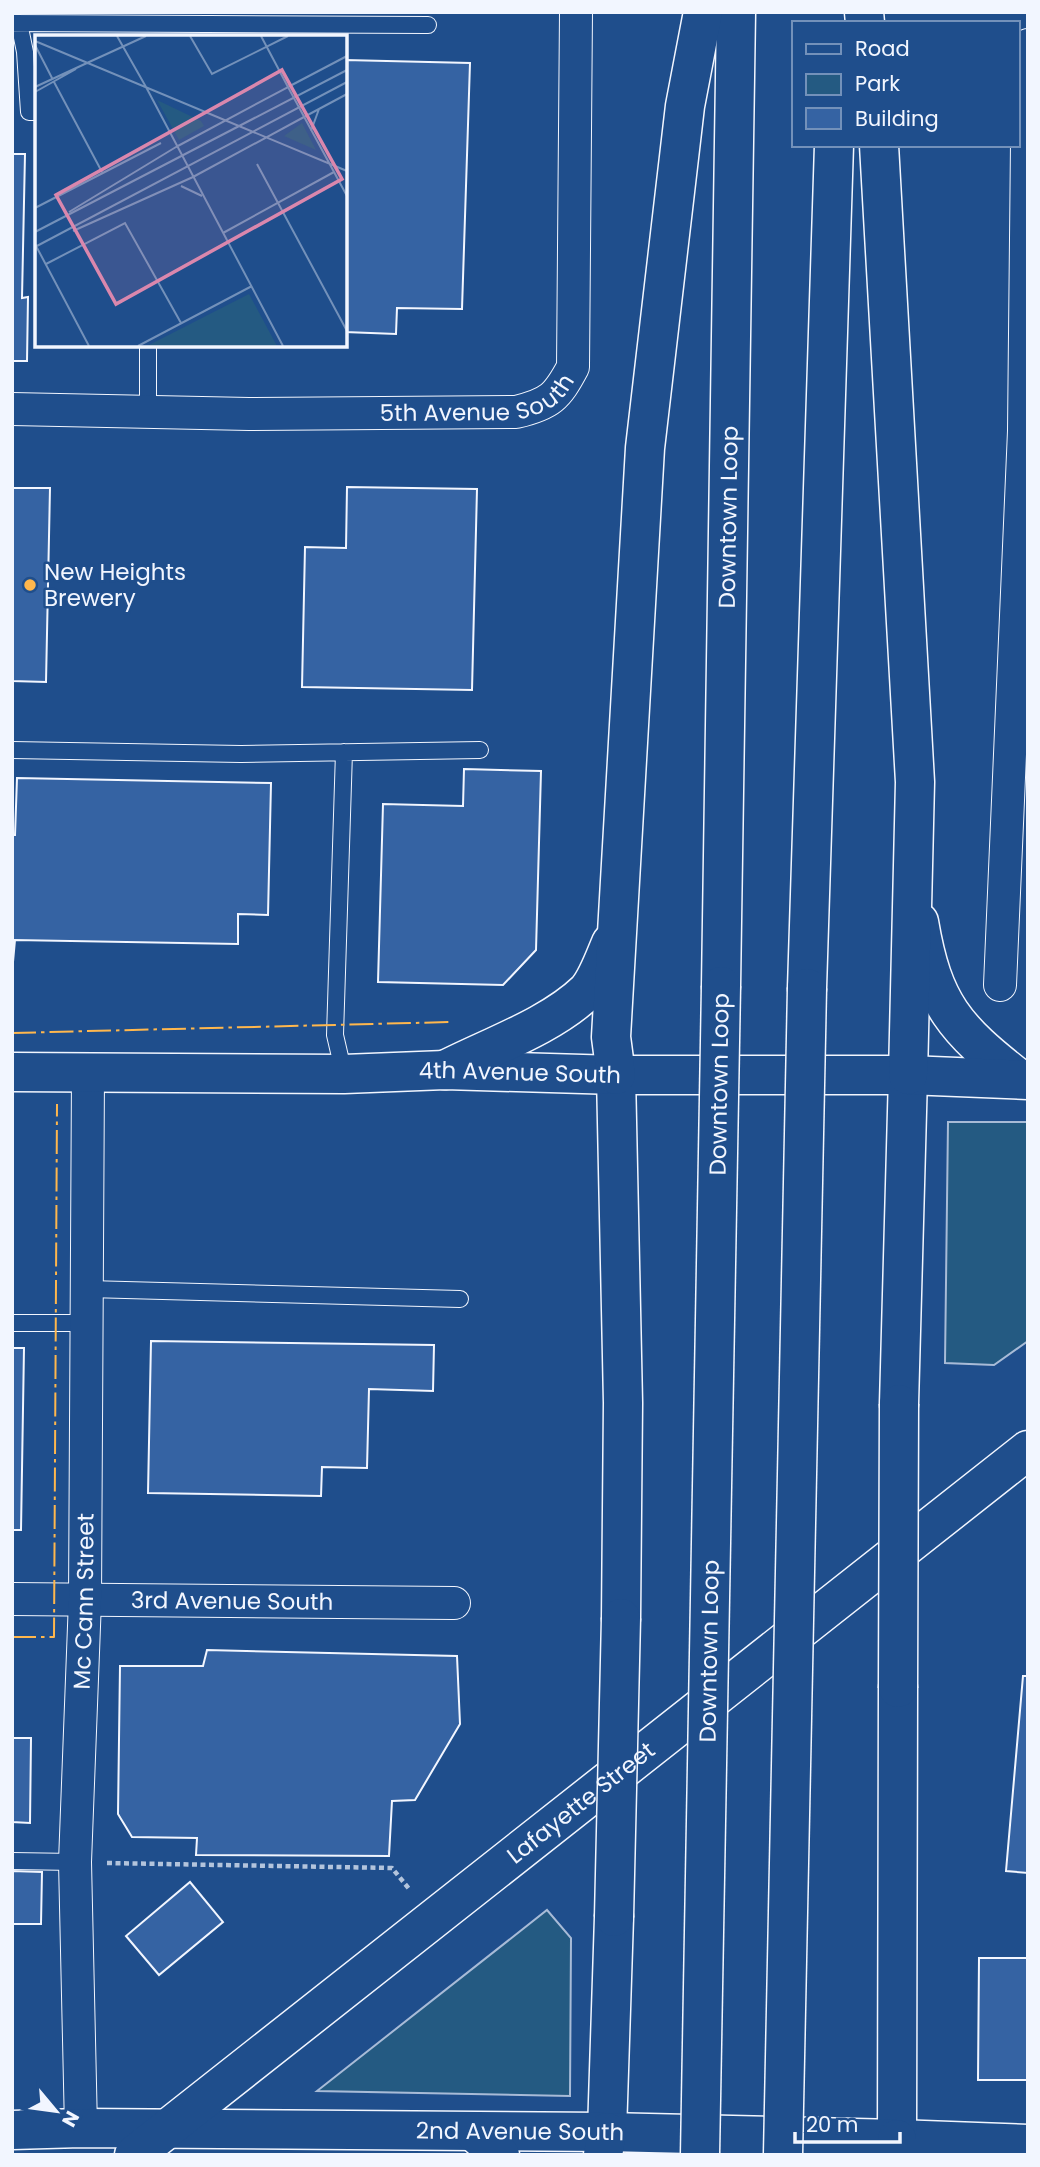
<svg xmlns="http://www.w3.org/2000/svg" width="1040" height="2167" font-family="Poppins,sans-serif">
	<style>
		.green { fill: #245a82; stroke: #a8bbd7; stroke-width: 2 }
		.building { fill: #3563a3; stroke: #f2f6ff; stroke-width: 2 }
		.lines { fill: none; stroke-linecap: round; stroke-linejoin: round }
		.service-casing { stroke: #f2f6ff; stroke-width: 18 }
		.minor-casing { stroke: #f2f6ff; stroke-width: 34 }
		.tertiary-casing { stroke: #f2f6ff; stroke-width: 41 }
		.secondary-casing { stroke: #f2f6ff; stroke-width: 41 }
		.primary-casing { stroke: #f2f6ff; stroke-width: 41 }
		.motorway-casing { stroke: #f2f6ff; stroke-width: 41 }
		.path { stroke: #b3c4dc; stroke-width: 4.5; stroke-dasharray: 5 3.5; stroke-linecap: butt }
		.service { stroke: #1f4e8c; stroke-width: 16 }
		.minor { stroke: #1f4e8c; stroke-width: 32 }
		.tertiary { stroke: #1f4e8c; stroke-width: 38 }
		.secondary { stroke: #1f4e8c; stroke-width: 38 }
		.primary { stroke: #1f4e8c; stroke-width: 38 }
		.motorway { stroke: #1f4e8c; stroke-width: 38 }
		.secondary-bridge-casing { stroke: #f2f6ff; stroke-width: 41; stroke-linecap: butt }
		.motorway-bridge-casing { stroke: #f2f6ff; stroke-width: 41; stroke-linecap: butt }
		.secondary-bridge { stroke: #1f4e8c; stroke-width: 38 }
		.motorway-bridge { stroke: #1f4e8c; stroke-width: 38 }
		.power { stroke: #ffb74d; stroke-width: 2; stroke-dasharray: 24 5 3.5 5; stroke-linecap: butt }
		.poi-dot { fill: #ffb74d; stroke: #1f4e8c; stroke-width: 2.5 }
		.labels { text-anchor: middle; stroke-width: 5; stroke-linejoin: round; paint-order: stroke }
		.street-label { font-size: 23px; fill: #f2f6ff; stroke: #1f4e8c }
		.poi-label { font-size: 23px; fill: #f2f6ff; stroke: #1f4e8c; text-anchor: start }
		.inset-road { fill: none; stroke: #7391ba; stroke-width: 2 }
		.view { fill: #da87ad; fill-opacity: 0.15; stroke: #da87ad; stroke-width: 3.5 }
		.inset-edge { fill: none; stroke: #f2f6ff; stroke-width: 3.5 }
	</style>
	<rect width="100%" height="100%" fill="#1f4e8c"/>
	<path class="green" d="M948 1122H1028V1341L994 1365 945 1363Z
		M547 1910 571 1938 570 2096 317 2091Z"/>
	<path class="building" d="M345 60 470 63 462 309 397 308 396 334 345 332Z
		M12 154H25L22 298 28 297 27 361H12Z
		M347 487 477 489 472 690 302 687 305 547 346 548Z
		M12 488H50L46 682 12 681Z
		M464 769 541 771 536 950 503 985 378 982 383 804 463 806Z
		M17 778 271 783 268 915 238 914V944L15 940 12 973V835H15Z
		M151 1341 434 1345 433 1391 369 1389 367 1468 322 1467 321 1496 148 1493Z
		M12 1348H24L21 1530H12Z
		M207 1650 457 1656 460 1724 415 1800 392 1801 389 1856 196 1855 197 1838 132 1837 118 1814 120 1666H203Z
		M1023 1676H1028V1873L1006 1871Z
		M12 1738H31L30 1823 12 1822Z
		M12 1871 42 1872 41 1924H12Z
		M190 1882 223 1922 159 1975 126 1936Z
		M979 1958H1028V2080H978Z"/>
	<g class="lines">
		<g class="service-casing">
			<path id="service" d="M12 23 428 25
				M19 23 25 52 29 112H37
				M148 345V412
				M12 750 241 754 480 750
				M344 752 335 1035 344 1074
				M88 1289 460 1299
				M12 1323H88
				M12 1861 75 1862"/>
		</g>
		<g class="minor-casing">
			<g id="minor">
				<path id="s1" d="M12 409 249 414 516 412C550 404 557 397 573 367L576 12"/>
				<path d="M1000 985 1024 431 1028 45"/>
				<path id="s2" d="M12 1599 454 1603"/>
				<path id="s3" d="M81 2128 75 1862 85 1600 88 1074"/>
			</g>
		</g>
		<g class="tertiary-casing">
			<path id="tertiary" d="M897 2139 1028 2144"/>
		</g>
		<g class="secondary-casing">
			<path id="secondary" d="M616 1075 623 1403 621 1618
				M899 1404 908 1075
				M607 2132 614 1917
				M897 2139 898 1688"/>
		</g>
		<g class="primary-casing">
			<g id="primary">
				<path d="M919 922C933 1005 955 1029 1019 1079"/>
				<path id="s4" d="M12 1072 344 1074 445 1070 616 1075H908L1028 1080"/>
				<path id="s5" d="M12 2130 81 2128 607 2132 897 2139"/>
				<path id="s6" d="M134 2155 1028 1450"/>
			</g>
		</g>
		<g class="motorway-casing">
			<g id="motorway">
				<path d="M864 12 865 23"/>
				<path d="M879 145 915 782 908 1075"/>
				<path id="s7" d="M721 986 736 12"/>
				<path d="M807 988 834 145"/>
				<path d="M445 1070C490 1047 551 1026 587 991 597 980 605 957 611 943"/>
				<path d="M616 1075 611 1037 645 448 685 106 703 12"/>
				<path d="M474 2132 500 2155"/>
				<path d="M897 2139V2155"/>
				<path d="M603 2155 607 2132"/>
			</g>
		</g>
		<path class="path" d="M107 1863 392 1868 410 1890"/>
		<use href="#service" class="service"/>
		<use href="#minor" class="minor"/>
		<use href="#tertiary" class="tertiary"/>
		<use href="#secondary" class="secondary"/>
		<use href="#primary" class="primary"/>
		<use href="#motorway" class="motorway"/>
		<g class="secondary-bridge-casing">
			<path id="secondary-bridge" d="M898 1688 899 1404
				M614 1917 621 1618"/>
		</g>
		<g class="motorway-bridge-casing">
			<g id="motorway-bridge">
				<path id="s8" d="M700 2155 721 986"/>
				<path d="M783 2155 807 988"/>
			</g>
		</g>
		<use href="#secondary-bridge" class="secondary-bridge"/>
		<use href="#motorway-bridge" class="motorway-bridge"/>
		<path class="power" d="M12 1033 451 1022
			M12 1637H54L57 1104"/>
	</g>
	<circle class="poi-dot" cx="30" cy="585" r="7"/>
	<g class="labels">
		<g class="street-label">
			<text dy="8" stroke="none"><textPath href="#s1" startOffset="469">5th Avenue South</textPath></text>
			<text dy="8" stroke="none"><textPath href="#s7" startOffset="469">Downtown Loop</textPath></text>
			<text dy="8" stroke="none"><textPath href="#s4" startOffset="508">4th Avenue South</textPath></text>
			<text dy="8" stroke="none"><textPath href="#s8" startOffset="1071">Downtown Loop</textPath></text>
			<text dy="8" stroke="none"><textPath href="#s3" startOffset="527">Mc Cann Street</textPath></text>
			<text dy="8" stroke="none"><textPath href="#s2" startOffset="220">3rd Avenue South</textPath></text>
			<text dy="8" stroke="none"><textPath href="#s8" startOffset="504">Downtown Loop</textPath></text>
			<text dy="8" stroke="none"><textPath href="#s6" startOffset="569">Lafayette Street</textPath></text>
			<text dy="8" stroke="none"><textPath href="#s5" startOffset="508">2nd Avenue South</textPath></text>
		</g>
		<g class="poi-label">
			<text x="44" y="580">New Heights<tspan x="44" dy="26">Brewery</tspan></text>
		</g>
	</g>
	<g transform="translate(35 35)">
		<rect width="312" height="312" fill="#1f4e8c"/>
		<path d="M122 65 166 86 169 91 144 105ZM267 88 281 115 249 101ZM214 259 242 311H112Z" fill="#245a82"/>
		<path class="inset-road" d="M82 1 111 52M155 1 177 39 253 1M226 1 253 52M0 6 312 136M0 10 17 43M52 28 111 1M19 47 67 137M0 52 52 28M111 52 248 311M253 52 312 21M0 57 41 34M269 82 312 59M276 96 284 74M141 112 253 52 312 161M222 129 312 296M158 142 269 82M146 151 167 161M0 173 126 108M34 177 141 112M38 196 158 142M0 197 312 35M188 198 299 137M0 209 54 311M0 212 312 47M11 229 90 188 146 288M103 311 217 251"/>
		<path class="view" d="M247 35 307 144 81 269 21 160Z"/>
		<rect width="312" height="312" class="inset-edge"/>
	</g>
	<rect width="1040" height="2167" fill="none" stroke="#f2f6ff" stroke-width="28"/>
	<rect x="792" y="21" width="228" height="126" fill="#1f4e8c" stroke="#7391ba" stroke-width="2"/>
	<rect x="806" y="44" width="35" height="10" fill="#1f4e8c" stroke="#7391ba" stroke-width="2"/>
	<text x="855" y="56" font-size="21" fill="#f2f6ff">Road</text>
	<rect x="806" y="74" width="35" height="21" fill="#245a82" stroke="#7391ba" stroke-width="2"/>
	<text x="855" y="91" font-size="21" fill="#f2f6ff">Park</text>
	<rect x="806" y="108" width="35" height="21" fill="#3563a3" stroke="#7391ba" stroke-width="2"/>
	<text x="855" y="126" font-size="21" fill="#f2f6ff">Building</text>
	<g transform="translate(56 2111) rotate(119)" stroke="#1f4e8c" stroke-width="5" paint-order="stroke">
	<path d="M0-5L12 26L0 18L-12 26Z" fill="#f2f6ff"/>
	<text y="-10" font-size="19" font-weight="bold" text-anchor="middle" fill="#f2f6ff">N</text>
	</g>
	<path d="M795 2132v10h105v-10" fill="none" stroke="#f2f6ff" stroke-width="3.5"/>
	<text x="806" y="2132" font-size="21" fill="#f2f6ff" stroke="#1f4e8c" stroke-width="5" paint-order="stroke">20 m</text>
</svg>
